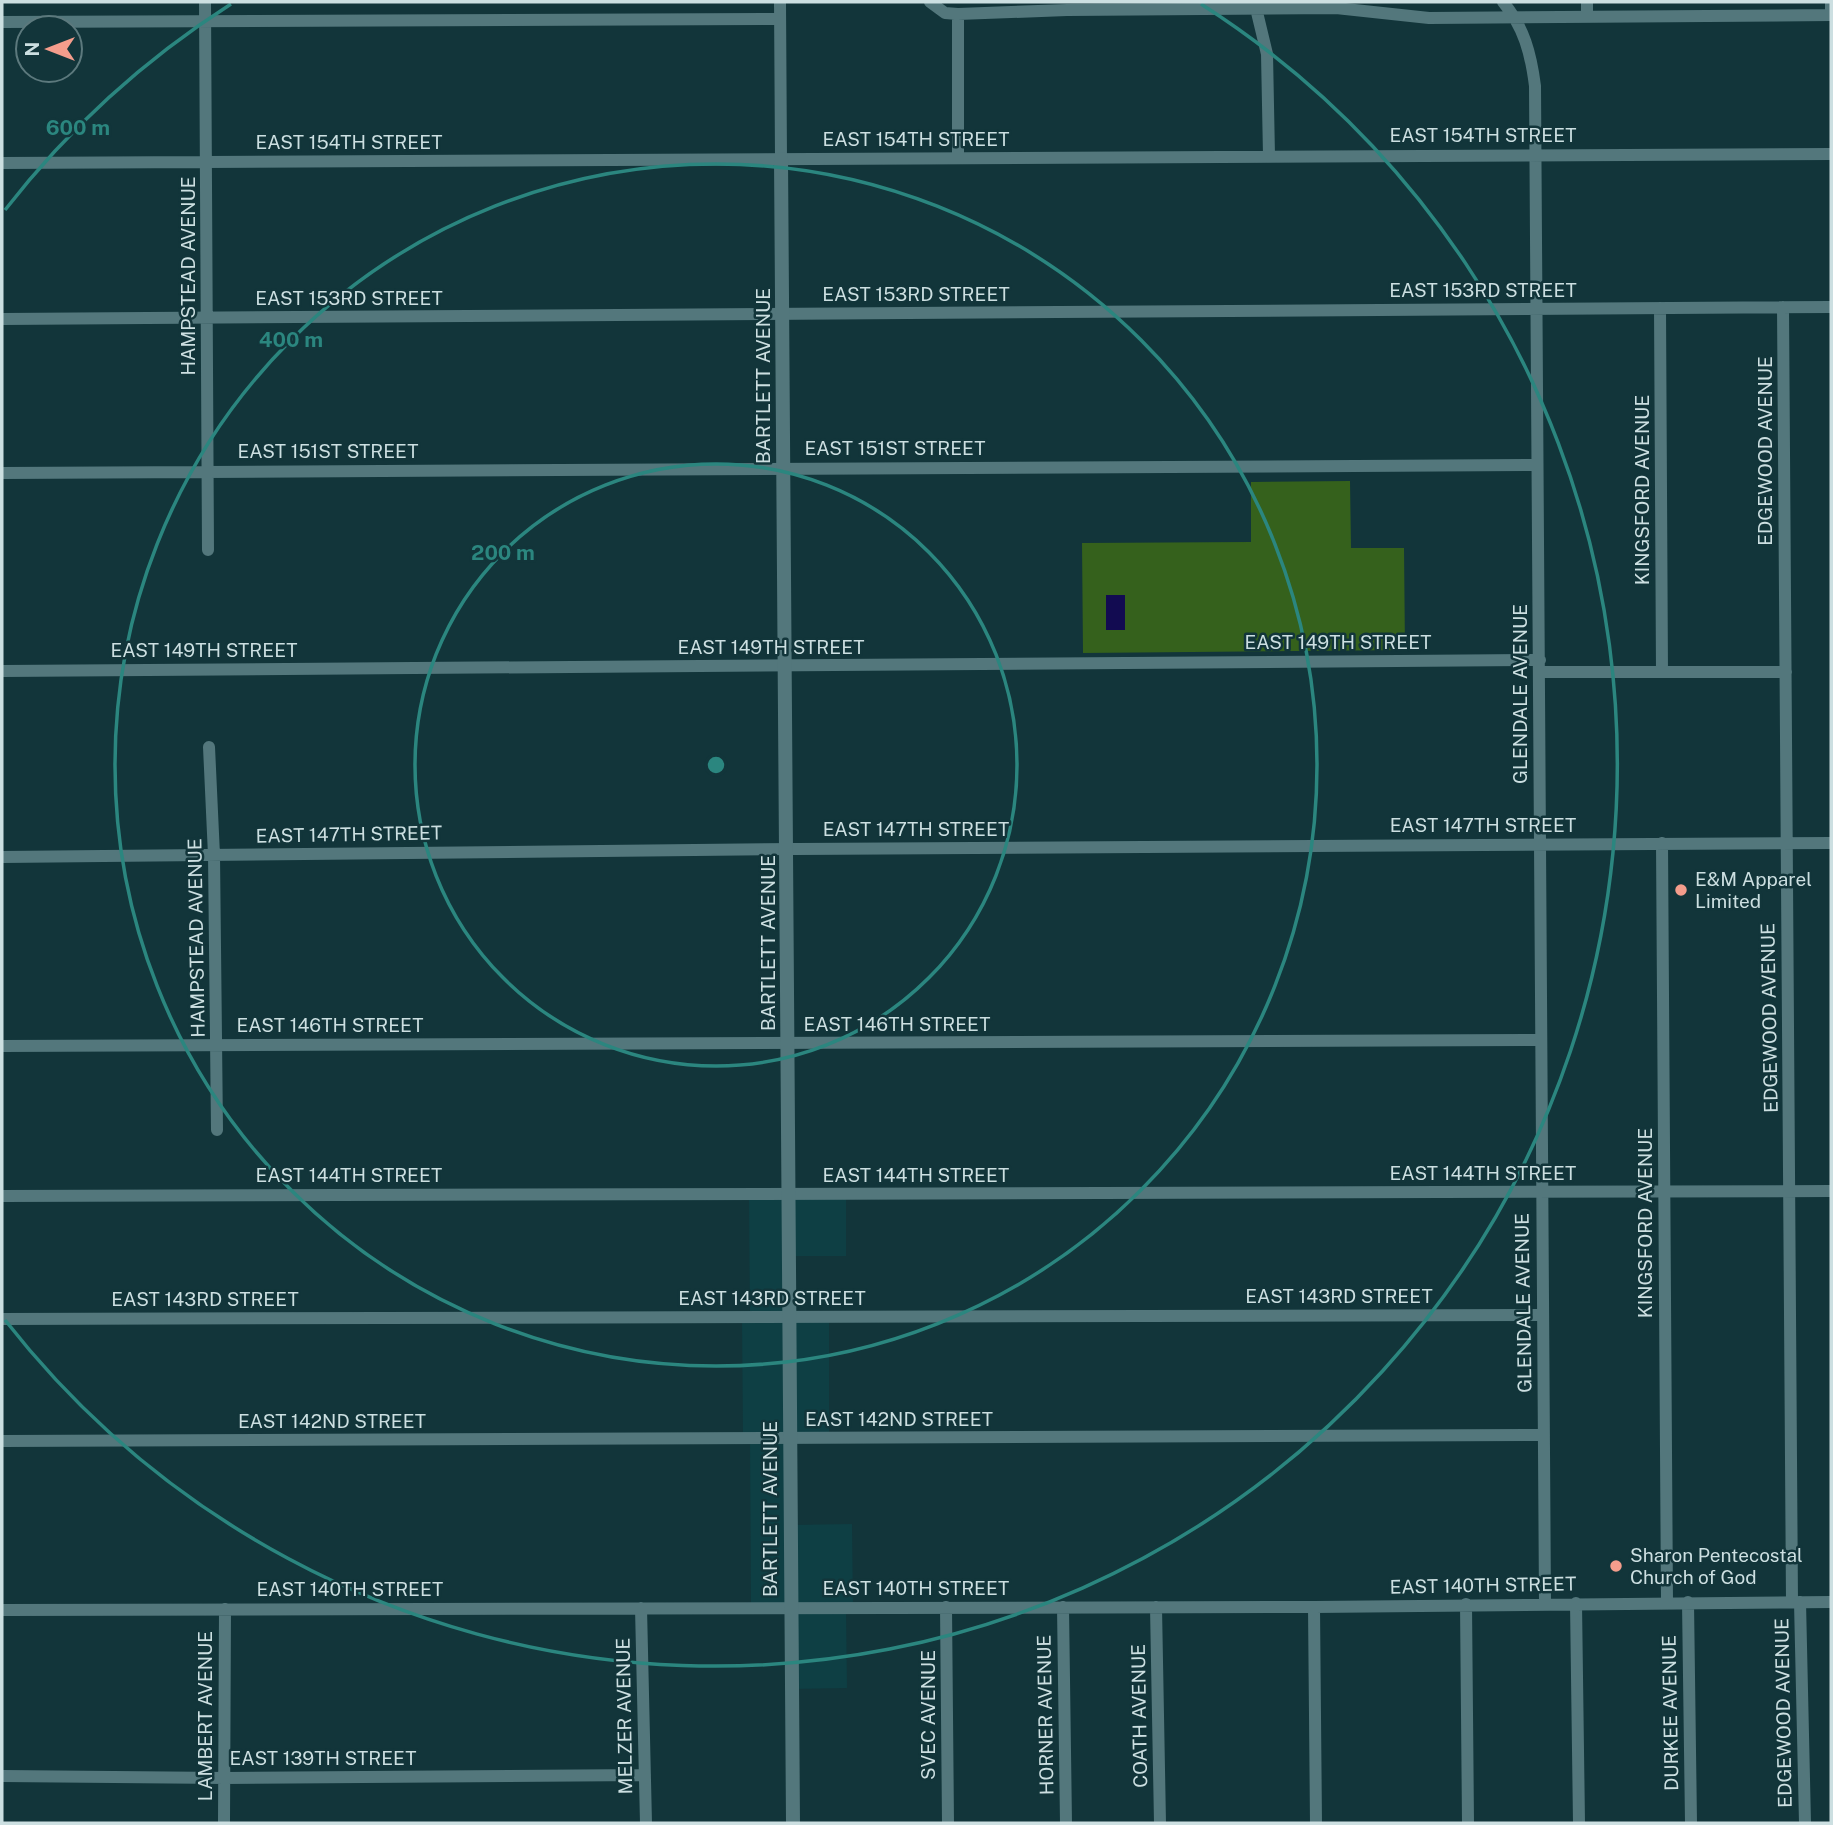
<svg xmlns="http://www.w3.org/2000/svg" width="1833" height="1825" font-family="'Public Sans',sans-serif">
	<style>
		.built { fill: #0e3f44 }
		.green { fill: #35611c }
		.water { fill: #120b51 }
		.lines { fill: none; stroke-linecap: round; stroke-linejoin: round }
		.minor { stroke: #53777c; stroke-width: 12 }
		.tertiary { stroke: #53777c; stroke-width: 14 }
		.ring { fill: none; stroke: #2b867f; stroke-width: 3.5 }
		.poi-dot { fill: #f49d8c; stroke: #12353a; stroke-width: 2.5 }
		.labels { text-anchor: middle; stroke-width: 5; stroke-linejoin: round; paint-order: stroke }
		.street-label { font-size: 19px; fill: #ccdfe1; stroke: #12353a }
		.poi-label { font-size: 19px; fill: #ccdfe1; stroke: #12353a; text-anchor: start }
		.centre { fill: #2b867f; stroke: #12353a; stroke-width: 3.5 }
		.ring-label { font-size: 21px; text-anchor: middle; font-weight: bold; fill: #2b867f; stroke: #12353a; stroke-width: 5; stroke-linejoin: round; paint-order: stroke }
	</style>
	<rect width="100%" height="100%" fill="#12353a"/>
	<path class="built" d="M749 1194H846V1256H790V1317H829V1438H789L790 1525 852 1524 853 1608H846L847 1688 791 1689 790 1609 751 1608 750 1439 743 1438 742 1318 750 1317Z"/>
	<path class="green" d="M1350 481 1351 548H1404L1405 650 1083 653 1082 543 1251 542V482Z"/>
	<path class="water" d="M1106 595H1125V630H1106Z"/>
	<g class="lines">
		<path class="minor" d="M205 2 208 550
			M780 2 781 159
			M930 2 945 13 958 14 1067 10 1336 8 1429 18 1831 15V2
			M1503 2C1524 27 1531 54 1535 86L1545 1603
			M1587 2V17
			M1255 4 1267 54 1269 156
			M958 14V158
			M2 22 780 19
			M2 163 1831 154
			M1783 307 1792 1602
			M1660 308 1662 672
			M2 319 1831 307
			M2 473 1537 465
			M2 671 1540 660
			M1540 672H1786
			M209 747 214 855 217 1130
			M1662 843 1667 1602
			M2 857 797 849 1831 843
			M2 1046 1541 1040
			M2 1196 1831 1191
			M2 1319 1543 1315
			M2 1441 1544 1435
			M1688 1602 1691 1823
			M1800 1602 1805 1823
			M1576 1603 1579 1823
			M1466 1604 1468 1823
			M946 1607 948 1823
			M1063 1607 1066 1823
			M1156 1607 1160 1823
			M1314 1607 1316 1823
			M641 1608 646 1823
			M2 1610 1314 1607 1831 1602
			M2 1776 225 1778 645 1775
			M224 1823 225 1609"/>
		<path class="tertiary" d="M781 159 793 1823"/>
	</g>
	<g class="ring">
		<circle cx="716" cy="765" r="301"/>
		<circle cx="716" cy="765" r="601"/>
		<path d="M5 210A902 902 0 0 1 231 4M1201 4A902 902 0 1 1 5 1320"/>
	</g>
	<g class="poi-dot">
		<circle cx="1681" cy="890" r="7"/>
		<circle cx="1616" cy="1566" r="7"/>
	</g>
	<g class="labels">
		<g class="street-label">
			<text x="1483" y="142">EAST 154TH STREET</text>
			<text x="916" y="146">EAST 154TH STREET</text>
			<text x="349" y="149">EAST 154TH STREET</text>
			<text transform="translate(188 276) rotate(-90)" y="7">HAMPSTEAD AVENUE</text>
			<text x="1483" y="297">EAST 153RD STREET</text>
			<text x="916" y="301">EAST 153RD STREET</text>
			<text x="349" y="305">EAST 153RD STREET</text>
			<text transform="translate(763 376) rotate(-90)" y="7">BARTLETT AVENUE</text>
			<text x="895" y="455">EAST 151ST STREET</text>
			<text x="328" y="458">EAST 151ST STREET</text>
			<text transform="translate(1765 451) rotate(-90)" y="7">EDGEWOOD AVENUE</text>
			<text transform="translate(1642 490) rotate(-90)" y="7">KINGSFORD AVENUE</text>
			<text x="1338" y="649">EAST 149TH STREET</text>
			<text x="771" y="654">EAST 149TH STREET</text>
			<text x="204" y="657">EAST 149TH STREET</text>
			<text transform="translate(1520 694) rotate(-90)" y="7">GLENDALE AVENUE</text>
			<text x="1483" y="832">EAST 147TH STREET</text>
			<text x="916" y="836">EAST 147TH STREET</text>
			<text transform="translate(349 834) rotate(-1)" y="7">EAST 147TH STREET</text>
			<text transform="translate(196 938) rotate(-91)" y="7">HAMPSTEAD AVENUE</text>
			<text transform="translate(768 943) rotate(-90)" y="7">BARTLETT AVENUE</text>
			<text transform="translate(1769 1018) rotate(-91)" y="7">EDGEWOOD AVENUE</text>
			<text x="897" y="1031">EAST 146TH STREET</text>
			<text x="330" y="1032">EAST 146TH STREET</text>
			<text x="1483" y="1180">EAST 144TH STREET</text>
			<text x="349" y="1182">EAST 144TH STREET</text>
			<text x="916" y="1182">EAST 144TH STREET</text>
			<text transform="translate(1645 1223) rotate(-90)" y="7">KINGSFORD AVENUE</text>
			<text x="1339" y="1303">EAST 143RD STREET</text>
			<text x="772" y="1305">EAST 143RD STREET</text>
			<text x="205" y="1306">EAST 143RD STREET</text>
			<text transform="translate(1523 1303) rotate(-91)" y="7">GLENDALE AVENUE</text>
			<text x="899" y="1426">EAST 142ND STREET</text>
			<text x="332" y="1428">EAST 142ND STREET</text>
			<text transform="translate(770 1509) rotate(-90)" y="7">BARTLETT AVENUE</text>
			<text transform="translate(1483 1585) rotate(-1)" y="7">EAST 140TH STREET</text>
			<text x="916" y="1595">EAST 140TH STREET</text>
			<text x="350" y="1596">EAST 140TH STREET</text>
			<text transform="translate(1670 1713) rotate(-91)" y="7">DURKEE AVENUE</text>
			<text transform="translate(1783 1713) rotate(-91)" y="7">EDGEWOOD AVENUE</text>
			<text transform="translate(928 1715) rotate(-90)" y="7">SVEC AVENUE</text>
			<text transform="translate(1045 1715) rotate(-91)" y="7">HORNER AVENUE</text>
			<text transform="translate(205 1716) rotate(-90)" y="7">LAMBERT AVENUE</text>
			<text transform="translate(624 1716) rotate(-91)" y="7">MELZER AVENUE</text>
			<text transform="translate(1139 1716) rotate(-91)" y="7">COATH AVENUE</text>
			<text x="323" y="1765">EAST 139TH STREET</text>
		</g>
		<g class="poi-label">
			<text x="1695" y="886">E&amp;M Apparel<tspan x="1695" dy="22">Limited</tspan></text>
			<text x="1630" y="1562">Sharon Pentecostal<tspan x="1630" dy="22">Church of God</tspan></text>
		</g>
	</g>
	<circle cx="716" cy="765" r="10" class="centre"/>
	<g class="ring-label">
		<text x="78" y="135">600 m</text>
		<text x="291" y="347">400 m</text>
		<text x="503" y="560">200 m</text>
	</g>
	<rect width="1833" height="1825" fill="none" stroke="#ccdfe1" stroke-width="7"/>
	<g transform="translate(49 49) rotate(270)"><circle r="33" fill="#12353a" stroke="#5c797d" stroke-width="2"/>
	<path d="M0-5L12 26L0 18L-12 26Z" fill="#f49d8c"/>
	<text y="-10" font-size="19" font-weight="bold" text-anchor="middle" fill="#ccdfe1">N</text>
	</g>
</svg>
